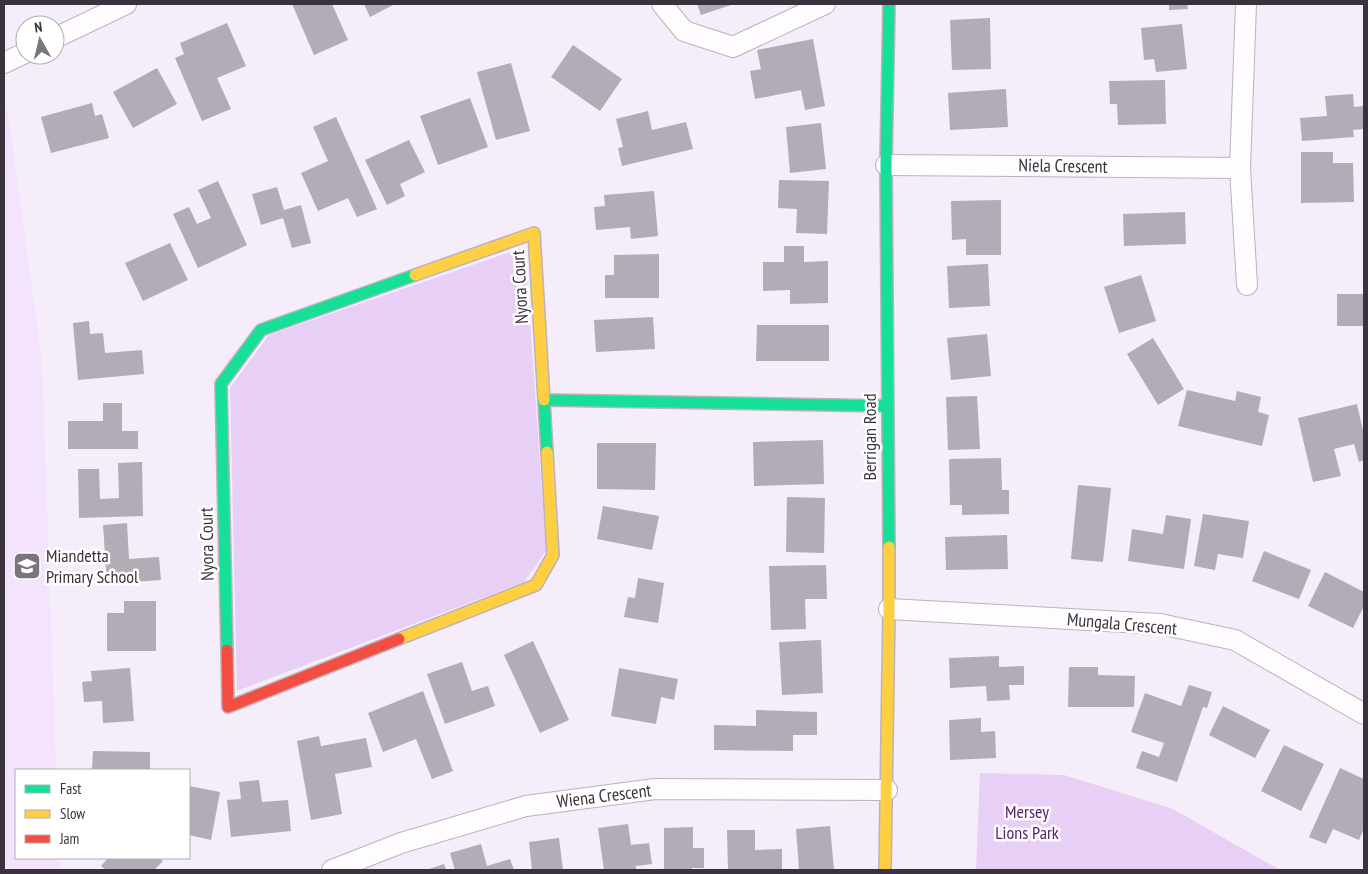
<svg xmlns="http://www.w3.org/2000/svg" width="1368" height="874" font-family="'PT Sans Narrow',sans-serif">
	<style>
		.built { fill: #f3e3fc }
		.green { fill: #e7cff5 }
		.building { fill: #b2acb6 }
		.lines { fill: none; stroke-linecap: round; stroke-linejoin: round }
		.street-casing { stroke: #bab3be; stroke-width: 22 }
		.fast-casing { stroke: #bab3be; stroke-width: 14 }
		.slow-casing { stroke: #bab3be; stroke-width: 14 }
		.jam-casing { stroke: #bab3be; stroke-width: 14 }
		.street { stroke: #fefcfe; stroke-width: 20 }
		.fast { stroke: #16e098; stroke-width: 11 }
		.slow { stroke: #ffcf43; stroke-width: 11 }
		.jam { stroke: #f24e42; stroke-width: 11 }
		.labels { text-anchor: middle; stroke-width: 5; stroke-linejoin: round; paint-order: stroke }
		.street-label { font-size: 18px; fill: #3a333e; stroke: #fff }
		.poi-label { font-size: 18px; fill: #3a333e; stroke: #fff; text-anchor: start }
		.park-label { font-size: 18px; fill: #571c71; stroke: #fff }
	</style>
	<rect width="100%" height="100%" fill="#f5edf9"/>
	<path class="built" d="M4 106H7L42 361 56 770H16V858H59L60 870H4Z"/>
	<path class="green" d="M525 247 546 551 524 582 237 691 230 388 269 335Z
		M980 773 1064 775 1173 809 1280 870H976Z"/>
	<path class="building" d="M292 4H332L348 40 314 55Z
		M364 4H395L370 17Z
		M697 4H734L701 15Z
		M1169 4H1187L1188 9 1169 10Z
		M990 18 991 69 952 70 950 20Z
		M227 23 246 66 217 78 231 109 202 121 175 58 184 54 180 43Z
		M1182 24 1187 69 1156 72 1154 59 1144 60 1141 28Z
		M813 39 825 106 805 110 801 90 755 99 750 71 761 69 757 50Z
		M573 45 622 79 600 111 551 77Z
		M511 63 530 131 496 140 477 72Z
		M157 68 177 104 133 128 113 92Z
		M1165 80 1166 124 1118 125 1117 104H1110L1109 81Z
		M1006 89 1008 127 950 130 948 93Z
		M1353 94 1354 107 1364 106V129L1353 130 1354 137 1302 141 1300 118 1327 116 1325 96Z
		M470 98 488 147 438 165 420 116Z
		M92 103 95 116 102 114 109 138 51 153 41 117Z
		M648 111 652 130 686 122 693 149 622 166 618 148 623 147 616 119Z
		M336 117 377 209 357 217 348 198 318 211 301 173 328 161 313 127Z
		M821 123 826 169 790 173 786 127Z
		M409 140 425 172 400 184 405 196 387 205 365 160Z
		M1301 152H1333V163H1353L1354 202 1301 203Z
		M779 180 829 181 827 234 796 233 797 209 778 208Z
		M218 181 247 245 198 268 173 214 189 207 197 224 211 218 198 190Z
		M277 187 284 210 301 205 311 243 292 248 283 218 261 225 252 194Z
		M654 191 658 236 631 239 630 227 596 230 594 207 605 206 604 195Z
		M1001 200V255H966V239L952 240 951 201Z
		M1185 212 1186 244 1124 246 1123 214Z
		M170 243 188 280 143 301 125 263Z
		M784 246H804V262L828 261V303L790 304V290L763 291V262H784Z
		M659 254V298H605V275H614V255Z
		M988 264 990 306 949 308 947 266Z
		M1141 275 1156 321 1119 333 1104 287Z
		M1337 294H1364V326H1337Z
		M653 317 655 349 596 352 594 320Z
		M89 321 90 334 103 333 105 353 142 350 144 374 78 380 73 323Z
		M757 325H829V361H756Z
		M987 334 991 376 951 380 947 338Z
		M1153 338 1184 389 1158 405 1127 354Z
		M1187 390 1235 401 1237 391 1261 397 1258 412 1269 415 1262 446 1178 426Z
		M977 396 980 449 948 450 946 397Z
		M103 403H122V431H138V449H68V421H103Z
		M1357 404 1364 435V460L1359 462 1354 444 1334 449 1341 476 1313 482 1298 418Z
		M823 440 824 484 754 486 753 442Z
		M597 443H656L655 490 597 489Z
		M1001 458 1002 490H1009V514L962 515V505H950L949 459Z
		M142 462 143 516 79 518 78 469H99L100 499 119 498 118 463Z
		M1078 485 1111 488 1103 562 1071 559Z
		M787 497 825 498 824 553 786 552Z
		M603 506 659 516 652 550 597 539Z
		M1203 514 1249 521 1243 558 1218 554 1215 570 1194 566Z
		M1166 515 1191 519 1184 569 1128 561 1132 529 1163 534Z
		M127 523 129 559 159 557 161 580 107 584 103 525Z
		M1007 535 1008 569 946 570 945 537Z
		M1264 551 1311 570 1299 599 1252 581Z
		M826 565 827 599H805L806 629 771 630 769 566Z
		M1325 572 1364 592V606L1353 628 1308 606Z
		M638 578 664 583 658 623 624 617 628 597 635 598Z
		M124 601H156V651H107V613H124Z
		M821 640 823 693 782 695 779 642Z
		M533 641 569 720 540 733 504 655Z
		M999 656V667L1024 666V685H1009L1010 700 987 701 986 686 950 688 949 658Z
		M462 662 472 691 488 686 495 706 445 724 427 674Z
		M1069 667H1098V675L1135 676 1134 707H1068Z
		M130 668 134 721 103 723 102 701 84 702 82 682 92 681 91 671Z
		M619 668 678 679 674 700 661 697 656 724 611 716Z
		M1189 685 1212 692 1207 708 1203 707 1177 782 1136 768 1142 751 1159 757 1164 743 1131 732 1145 693 1181 706Z
		M423 691 453 771 432 779 416 739 383 752 368 713Z
		M1223 706 1270 730 1255 758 1209 735Z
		M756 710 817 712V735H793V751L714 750V725L756 726Z
		M981 718V732L995 731 996 758 950 760 949 720Z
		M319 736 321 746 366 738 372 767 335 774 342 814 311 820 297 741Z
		M1284 745 1324 764 1301 811 1261 791Z
		M93 751 150 752V770H92Z
		M1340 768 1364 779V828L1359 840 1333 829 1326 844 1309 837Z
		M259 780 262 802 288 800 291 831 231 837 227 800 241 799 239 782Z
		M189 786 220 792 211 840 189 835Z
		M628 824 631 845 649 843 652 864 636 866V870H604L598 828Z
		M830 826 834 870H799L796 829Z
		M693 827V848H704V868H692V870H664V828Z
		M727 830H755V850L782 849V870H728Z
		M559 838 563 870H532L529 842Z
		M481 844 487 866 510 859 514 870H455L450 853Z
		M108 858H159L163 861 154 870H106L101 866Z
		M444 864 446 870H426Z"/>
	<g class="lines">
		<g class="street-casing">
			<path id="street" d="M662 4 684 31 733 47 825 4
				M1246 4 1240 168 1247 285
				M55 38 126 4
				M4 63 25 53
				M886 165 1240 168
				M889 609 1160 624 1235 640 1364 714
				M332 870 401 843 526 806 655 789 887 790"/>
		</g>
		<g class="fast-casing">
			<path id="fast" d="M547 452 544 400 888 406
				M889 547 886 165 889 4
				M227 650 221 384 261 330 415 275"/>
		</g>
		<g class="slow-casing">
			<path id="slow" d="M415 275 534 233 544 400
				M399 639 536 585 553 555 547 452
				M885 870 889 609V547"/>
		</g>
		<g class="jam-casing">
			<path id="jam" d="M227 650 228 707 399 639"/>
		</g>
		<use href="#street" class="street"/>
		<use href="#fast" class="fast"/>
		<use href="#slow" class="slow"/>
		<use href="#jam" class="jam"/>
	</g>
	<defs>
		<g id="school-square" transform="scale(1.4375)"><rect x="-9" y="-9" width="18" height="18" rx="4" fill="#7b747f" stroke="#fff"/><path d="M0-5L7-2L0 1L-7-2ZM-4 1L0 2.5L4 1V4Q0 6-4 4Z" fill="#fff"/></g>
	</defs>
	<g fill-rule="evenodd">
		<use href="#school-square" x="27" y="566"/>
	</g>
	<g class="labels">
		<g class="street-label">
			<text transform="translate(1063 166) rotate(1)" y="6">Niela Crescent</text>
			<text transform="translate(520 287) rotate(-93)" y="6">Nyora Court</text>
			<text transform="translate(870 437) rotate(-90)" y="6">Berrigan Road</text>
			<text transform="translate(207 544) rotate(-91)" y="6">Nyora Court</text>
			<text transform="translate(1122 624) rotate(5)" y="6">Mungala Crescent</text>
			<text transform="translate(604 796) rotate(-7)" y="6">Wiena Crescent</text>
		</g>
		<g class="poi-label">
			<text x="46" y="562">Miandetta<tspan x="46" dy="21">Primary School</tspan></text>
		</g>
		<g class="park-label">
			<text x="1027" y="818">Mersey<tspan x="1027" dy="21">Lions Park</tspan></text>
		</g>
	</g>
	<rect width="1368" height="874" fill="none" stroke="#3a333e" stroke-width="10"/>
	<rect x="15" y="769" width="175" height="90" fill="#ffffff" stroke="#b0adb2"/>
	<rect x="25" y="785" width="25" height="8" fill="#16e098" stroke="#b0adb2"/>
	<text x="60" y="794" font-size="15" fill="#3a333e">Fast</text>
	<rect x="25" y="810" width="25" height="8" fill="#ffcf43" stroke="#b0adb2"/>
	<text x="60" y="819" font-size="15" fill="#3a333e">Slow</text>
	<rect x="25" y="835" width="25" height="8" fill="#f24e42" stroke="#b0adb2"/>
	<text x="60" y="844" font-size="15" fill="#3a333e">Jam</text>
	<g transform="translate(40 40) rotate(352)"><circle r="24" fill="#ffffff" stroke="#b0adb2"/>
	<path d="M0-4L9 19L0 12L-9 19Z" fill="#7b747f"/>
	<text y="-8" font-size="14" font-weight="bold" text-anchor="middle" fill="#3a333e">N</text>
	</g>
</svg>
